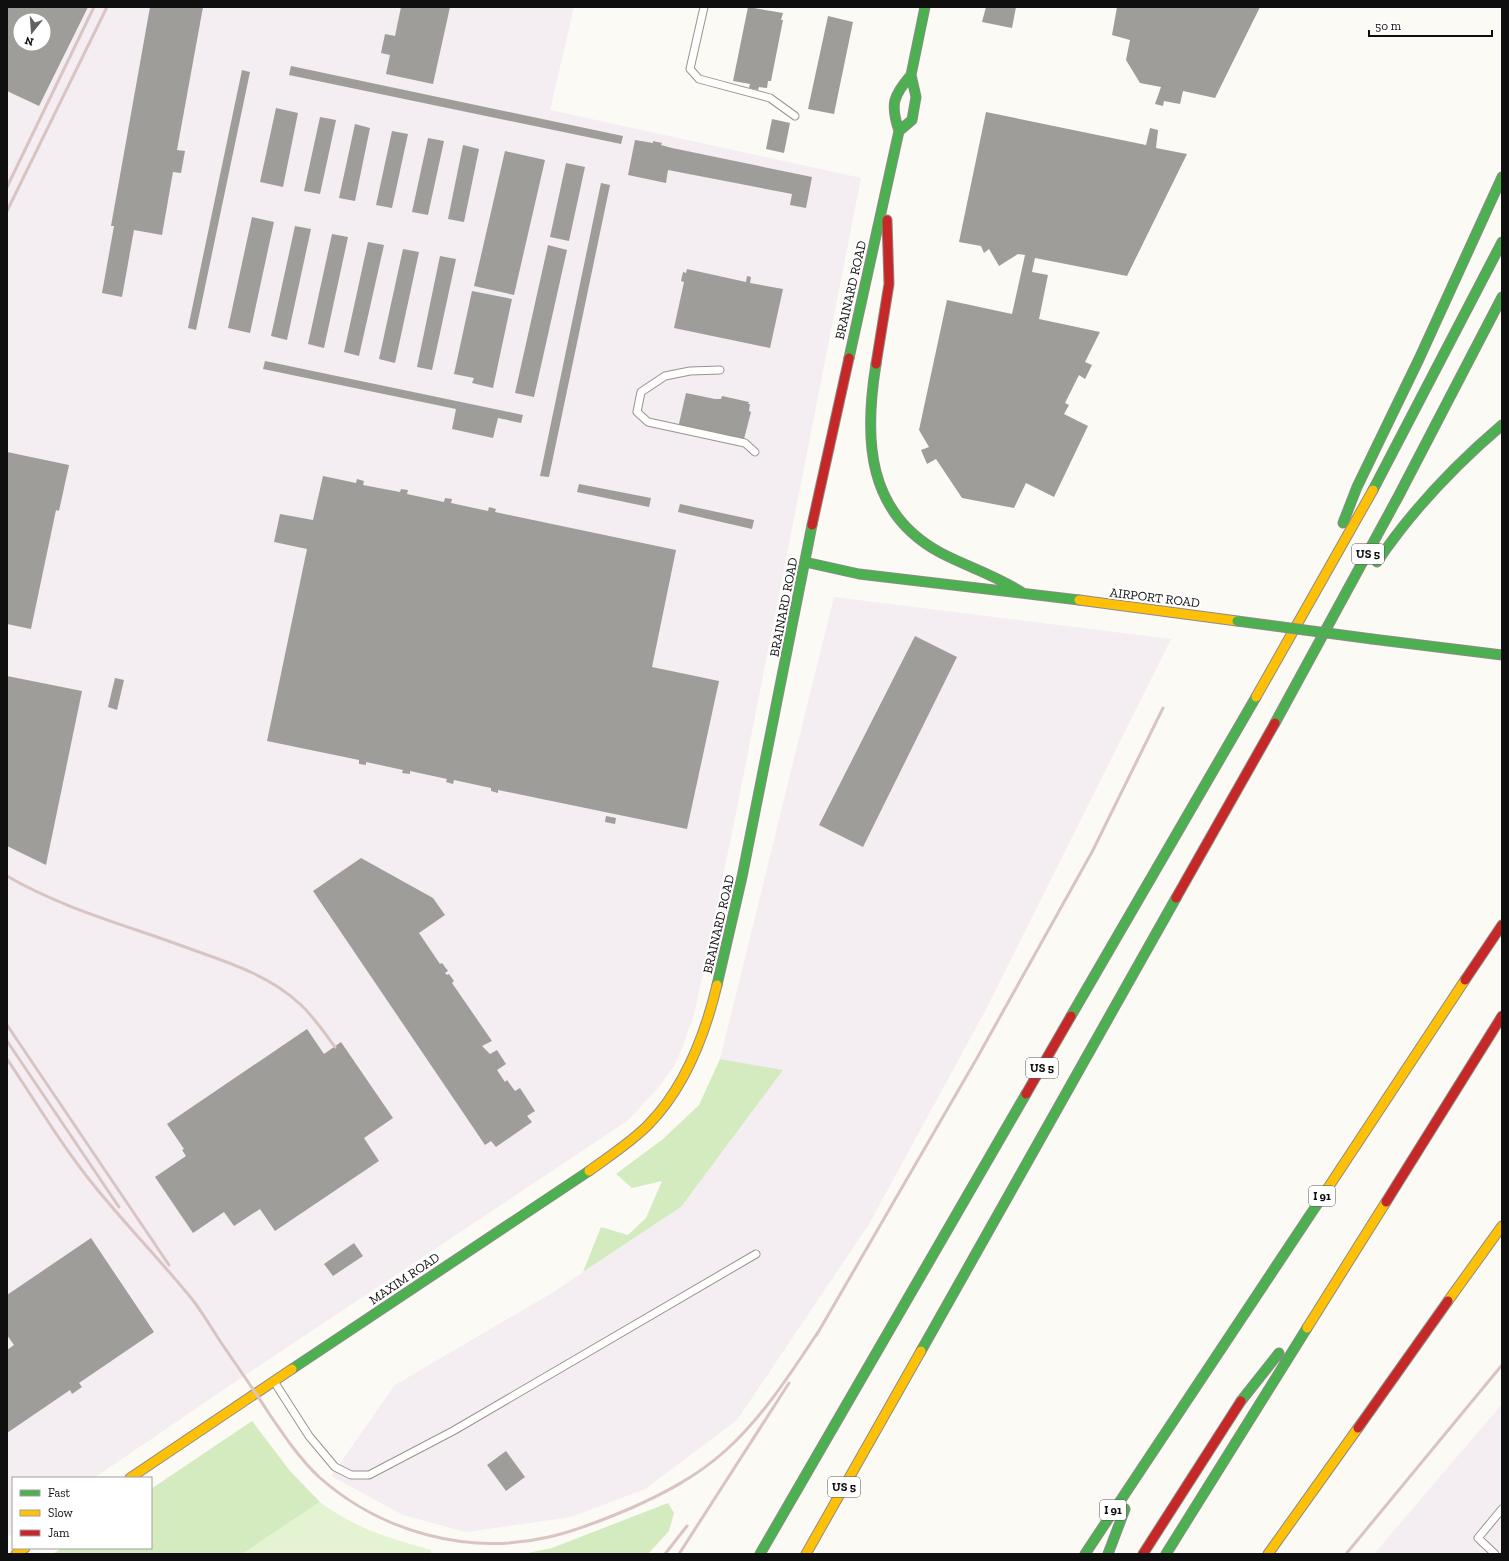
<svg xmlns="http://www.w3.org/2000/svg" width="1509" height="1561" font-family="'Zilla Slab',serif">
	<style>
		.industrial { fill: #f4edf1; fill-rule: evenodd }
		.green { fill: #e4f3d2 }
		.forest { fill: #d3ebbf }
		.building { fill: #9f9d99; fill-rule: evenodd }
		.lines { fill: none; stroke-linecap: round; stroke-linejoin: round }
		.lane-casing { stroke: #969592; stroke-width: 9 }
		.fast-casing { stroke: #8c8b89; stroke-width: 11 }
		.slow-casing { stroke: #8c8b89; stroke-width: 11 }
		.jam-casing { stroke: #8c8b89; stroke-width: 11 }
		.lane { stroke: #fffefd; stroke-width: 7 }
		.fast { stroke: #4caf50; stroke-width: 9 }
		.slow { stroke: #ffc107; stroke-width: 9 }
		.jam { stroke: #c62828; stroke-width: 9 }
		.rail { stroke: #d9c4c3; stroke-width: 3 }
		.fast-bridge-casing { stroke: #8c8b89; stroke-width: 11; stroke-linecap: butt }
		.fast-bridge { stroke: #4caf50; stroke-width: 9 }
		.labels { text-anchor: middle; stroke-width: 4; stroke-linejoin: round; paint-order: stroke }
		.shield { fill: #fff; stroke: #575757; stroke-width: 1 }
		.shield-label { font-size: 12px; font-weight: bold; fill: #0f0f0f }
		.street-label { font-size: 13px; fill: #0f0f0f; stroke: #fff }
	</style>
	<rect width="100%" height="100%" fill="#fcfaf4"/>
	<path class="industrial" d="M7 7H574L550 110 861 178 734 823 695 1011 684 1043 674 1066 658 1088 627 1121 226 1388 94 1478H13V1533L7 1537ZM20 20H44V44H20Z
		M834 597 1171 639 984 1013 869 1224 737 1420 645 1489 571 1517 466 1532 403 1515 331 1476 395 1385 552 1293 681 1207 782 1070 720 1059Z
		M1502 1404V1554H1374Z"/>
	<path class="green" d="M320 1502C356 1529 389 1538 431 1550V1554H242Z"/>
	<path class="forest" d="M720 1059 783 1070 681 1207 583 1272 601 1227 628 1235 646 1218 662 1181 632 1188 616 1174 663 1139 699 1105Z
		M252 1421 290 1471 320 1502 242 1554H53L62 1548H151V1489Z
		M668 1503 674 1513 669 1531 648 1554H523L552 1548Z"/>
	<path class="building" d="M7 7H88L39 106 7 91ZM20 20H44V44H20Z
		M150 7H203L177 150 185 151 181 173 173 172 162 235 134 230 122 297 102 293 114 226H111Z
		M401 7H450L433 84 386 74 390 55 381 53 385 34 395 36Z
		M748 7 783 13 781 20H783L771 81H768L767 88 759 87 758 90 749 88 750 84 733 81Z
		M986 7H1016L1012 28 982 22Z
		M1117 7H1260L1215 98 1183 91 1180 104 1164 101 1163 106 1155 104 1161 87 1140 83 1126 60 1130 40 1112 35Z
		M828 16 853 22 834 114 808 109Z
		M291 66 623 136 621 144 289 75Z
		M242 70 250 72 196 330 188 328Z
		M276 108 298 113 283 187 260 182Z
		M986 112 1146 145 1150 128 1158 130 1156 148 1187 154 1127 276 1035 258 1032 272 1048 275 1039 319 1100 332 1085 362 1092 365 1085 379 1079 375 1065 403 1069 405 1064 414 1088 426 1054 497 1026 483 1014 508 962 498 936 459 927 464 921 450 929 447 919 430 947 300 1012 314 1025 255 1018 254 999 266 989 249 984 253 981 246 959 242Z
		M320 117 336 120 320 194 304 191Z
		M772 119 790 123 784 153 766 149Z
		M355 124 370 128 355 201 339 198Z
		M392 131 408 134 392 208 376 205Z
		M428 138 444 141 428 215 412 212Z
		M635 140 653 143V141L662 143 661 145 672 148 812 177 806 208 790 205 792 194 668 170 666 183 628 175Z
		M463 145 479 149 464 222 448 219Z
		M505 151 545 160 514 295 474 286Z
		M566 163 585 167 569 241 550 237Z
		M601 183 610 185 549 477 540 476Z
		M252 217 274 222 250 333 228 328Z
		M295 226 311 229 287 340 271 336Z
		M332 234 348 237 324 348 308 344Z
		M368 242 384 245 359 356 344 352Z
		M548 245 567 250 534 397 515 393Z
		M403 249 419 252 395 363 379 359Z
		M440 256 456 259 432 370 417 367Z
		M687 269 746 282 747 276 751 277 750 283 783 289 770 348 674 328 684 282 681 281 683 272 686 273Z
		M472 291 512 299 493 388 472 383 474 378 454 374Z
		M265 361 523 415 521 423 498 418 493 438 452 429 456 409 263 369Z
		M686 393 715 399H721L722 396 749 402 748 404H750L749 411 751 412 744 439 722 434 721 437 678 428Z
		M7 452 69 465 59 511 56 510 31 629 7 624Z
		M323 476 356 483 357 479 364 481 363 485 400 492 401 489 408 490 407 494 444 502 445 498 452 499 451 503 488 511 489 507 496 509 495 512 676 550 652 667 719 681 687 829 498 790V793L491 791V788L454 780 453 784 446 782 447 779 410 771V774L402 773 403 770 366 762V765L359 764V760L267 741 307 549 274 542 280 514 313 520Z
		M579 484 651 498 649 507 577 492Z
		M680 504 754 520 752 529 678 512Z
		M915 636 957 657 863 847 819 825Z
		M7 676 82 691 46 865 7 846Z
		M115 678 124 680 117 710 108 707Z
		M606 816 616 818 615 824 605 822Z
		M361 858 433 898 445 915 419 933 440 964 442 963 448 971 445 973 447 975 449 974 454 981 452 983 492 1041 482 1046 490 1054 497 1050 506 1064 497 1070 505 1082 507 1080 515 1091 520 1088 535 1111 527 1116 532 1122 496 1147 491 1141 485 1145 313 891Z
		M307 1029 324 1054 341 1042 393 1118 364 1138 379 1161 275 1231 260 1209 234 1226 224 1212 193 1233 155 1177 186 1156 182 1150 184 1149 167 1124Z
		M91 1238 154 1332 79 1383 82 1387 72 1394 70 1390 7 1433V1350L14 1345 7 1335V1295Z
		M354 1243 363 1256 333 1276 324 1264Z
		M506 1451 525 1477 506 1491 487 1465Z"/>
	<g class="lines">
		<g class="lane-casing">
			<path id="lane" d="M704 7 690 69 699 79 770 98 795 116
				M720 370 690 371 665 376 641 392 637 412 648 422 745 443 755 452
				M275 1383 309 1436 335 1467 351 1475H369L453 1431 756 1254
				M1495 1554 1478 1538 1502 1509"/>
		</g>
		<g class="fast-casing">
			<path id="fast" d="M899 131 912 120 916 97 911 75 925 7
				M849 358 899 131C890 104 893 96 911 75
				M876 364C864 438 866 513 941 553 968 567 997 576 1023 593
				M1373 490 1502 242
				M1343 523 1357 487 1419 359 1502 177
				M805 562 859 574 1079 600
				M1377 562C1412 510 1454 466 1502 425
				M1372 639 1502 655
				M1275 723 1398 497 1502 297
				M717 985 742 877 812 525
				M1071 1016 1256 697
				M921 1351 1176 898
				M292 1369 589 1171
				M1241 1401 1279 1353
				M760 1554 1026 1094
				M1085 1554 1320 1200
				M1108 1554 1125 1509
				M1166 1554 1307 1328"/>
		</g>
		<g class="slow-casing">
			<path id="slow" d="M1079 600 1237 621
				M1256 697 1373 490
				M589 1171C607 1158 634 1140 649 1124 685 1087 705 1035 717 985
				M1320 1200 1465 980
				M1448 1301 1502 1226
				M1307 1328 1386 1202
				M130 1478 292 1369
				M16 1554 25 1548
				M806 1554 921 1351
				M1268 1554 1358 1428"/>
		</g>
		<g class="jam-casing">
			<path id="jam" d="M876 364 889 284 887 220
				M812 525 849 358
				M1176 898 1275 723
				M1465 980 1502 925
				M1026 1094 1071 1016
				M1386 1202 1502 1016
				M1358 1428 1448 1301
				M1143 1554 1241 1401"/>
		</g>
		<use href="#lane" class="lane"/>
		<use href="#fast" class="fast"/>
		<use href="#slow" class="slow"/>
		<use href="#jam" class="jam"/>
		<path class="rail" d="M7 187 94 7
			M7 211 107 7
			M7 876C65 910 133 927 196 951 233 964 271 977 300 1004 314 1017 324 1032 335 1047
			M7 1025 169 1265
			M7 1041 119 1207
			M7 1059C36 1102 63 1148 96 1188 127 1226 161 1261 192 1299 202 1312 211 1327 220 1341 237 1366 254 1390 270 1415 285 1437 300 1459 319 1477 381 1532 468 1556 549 1537 576 1531 603 1520 629 1509 663 1494 696 1477 725 1451 762 1418 791 1373 818 1332
			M816 1336 977 1058 1092 852 1163 708
			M665 1554 687 1526
			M679 1554 789 1383
			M1346 1554 1502 1365"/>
		<g class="fast-bridge-casing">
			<path id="fast-bridge" d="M1237 621 1372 639"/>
		</g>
		<use href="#fast-bridge" class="fast-bridge"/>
	</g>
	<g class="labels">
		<g class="shield">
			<rect x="1352" y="544" width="32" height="20" rx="3"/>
			<rect x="1026" y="1058" width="32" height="20" rx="3"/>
			<rect x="1309" y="1186" width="26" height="20" rx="3"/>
			<rect x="828" y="1477" width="32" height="20" rx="3"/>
			<rect x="1100" y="1500" width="26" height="20" rx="3"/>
		</g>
		<g class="shield-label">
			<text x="1368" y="558">US 5</text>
			<text x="1042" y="1072">US 5</text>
			<text x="1322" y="1200">I 91</text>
			<text x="844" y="1491">US 5</text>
			<text x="1113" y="1514">I 91</text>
		</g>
		<g class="street-label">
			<text transform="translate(850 290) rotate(-77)" y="5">BRAINARD ROAD</text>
			<text transform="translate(1155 597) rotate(7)" y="5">AIRPORT ROAD</text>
			<text transform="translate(783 607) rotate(-79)" y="5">BRAINARD ROAD</text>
			<text transform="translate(718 924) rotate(-77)" y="5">BRAINARD ROAD</text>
			<text transform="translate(404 1278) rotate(-34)" y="5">MAXIM ROAD</text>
		</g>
	</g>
	<rect width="1509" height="1561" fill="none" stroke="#0f0f0f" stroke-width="16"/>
	<rect x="12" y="1477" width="140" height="72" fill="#ffffff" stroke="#9f9f9f"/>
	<rect x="20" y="1490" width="20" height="6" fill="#4caf50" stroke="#9f9f9f"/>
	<text x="48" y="1497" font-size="12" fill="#0f0f0f">Fast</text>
	<rect x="20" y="1510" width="20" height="6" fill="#ffc107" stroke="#9f9f9f"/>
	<text x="48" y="1517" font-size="12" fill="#0f0f0f">Slow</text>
	<rect x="20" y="1530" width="20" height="6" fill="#c62828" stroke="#9f9f9f"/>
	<text x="48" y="1537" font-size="12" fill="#0f0f0f">Jam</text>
	<g transform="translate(32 32) rotate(197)"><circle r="19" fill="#ffffff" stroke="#9f9f9f"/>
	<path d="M0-3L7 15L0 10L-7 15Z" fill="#62615f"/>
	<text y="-6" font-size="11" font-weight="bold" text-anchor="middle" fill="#0f0f0f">N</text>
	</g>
	<path d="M1369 30v6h123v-6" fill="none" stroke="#0f0f0f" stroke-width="2"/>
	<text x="1375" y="30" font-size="12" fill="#0f0f0f" stroke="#ffffff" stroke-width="3" paint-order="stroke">50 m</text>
</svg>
